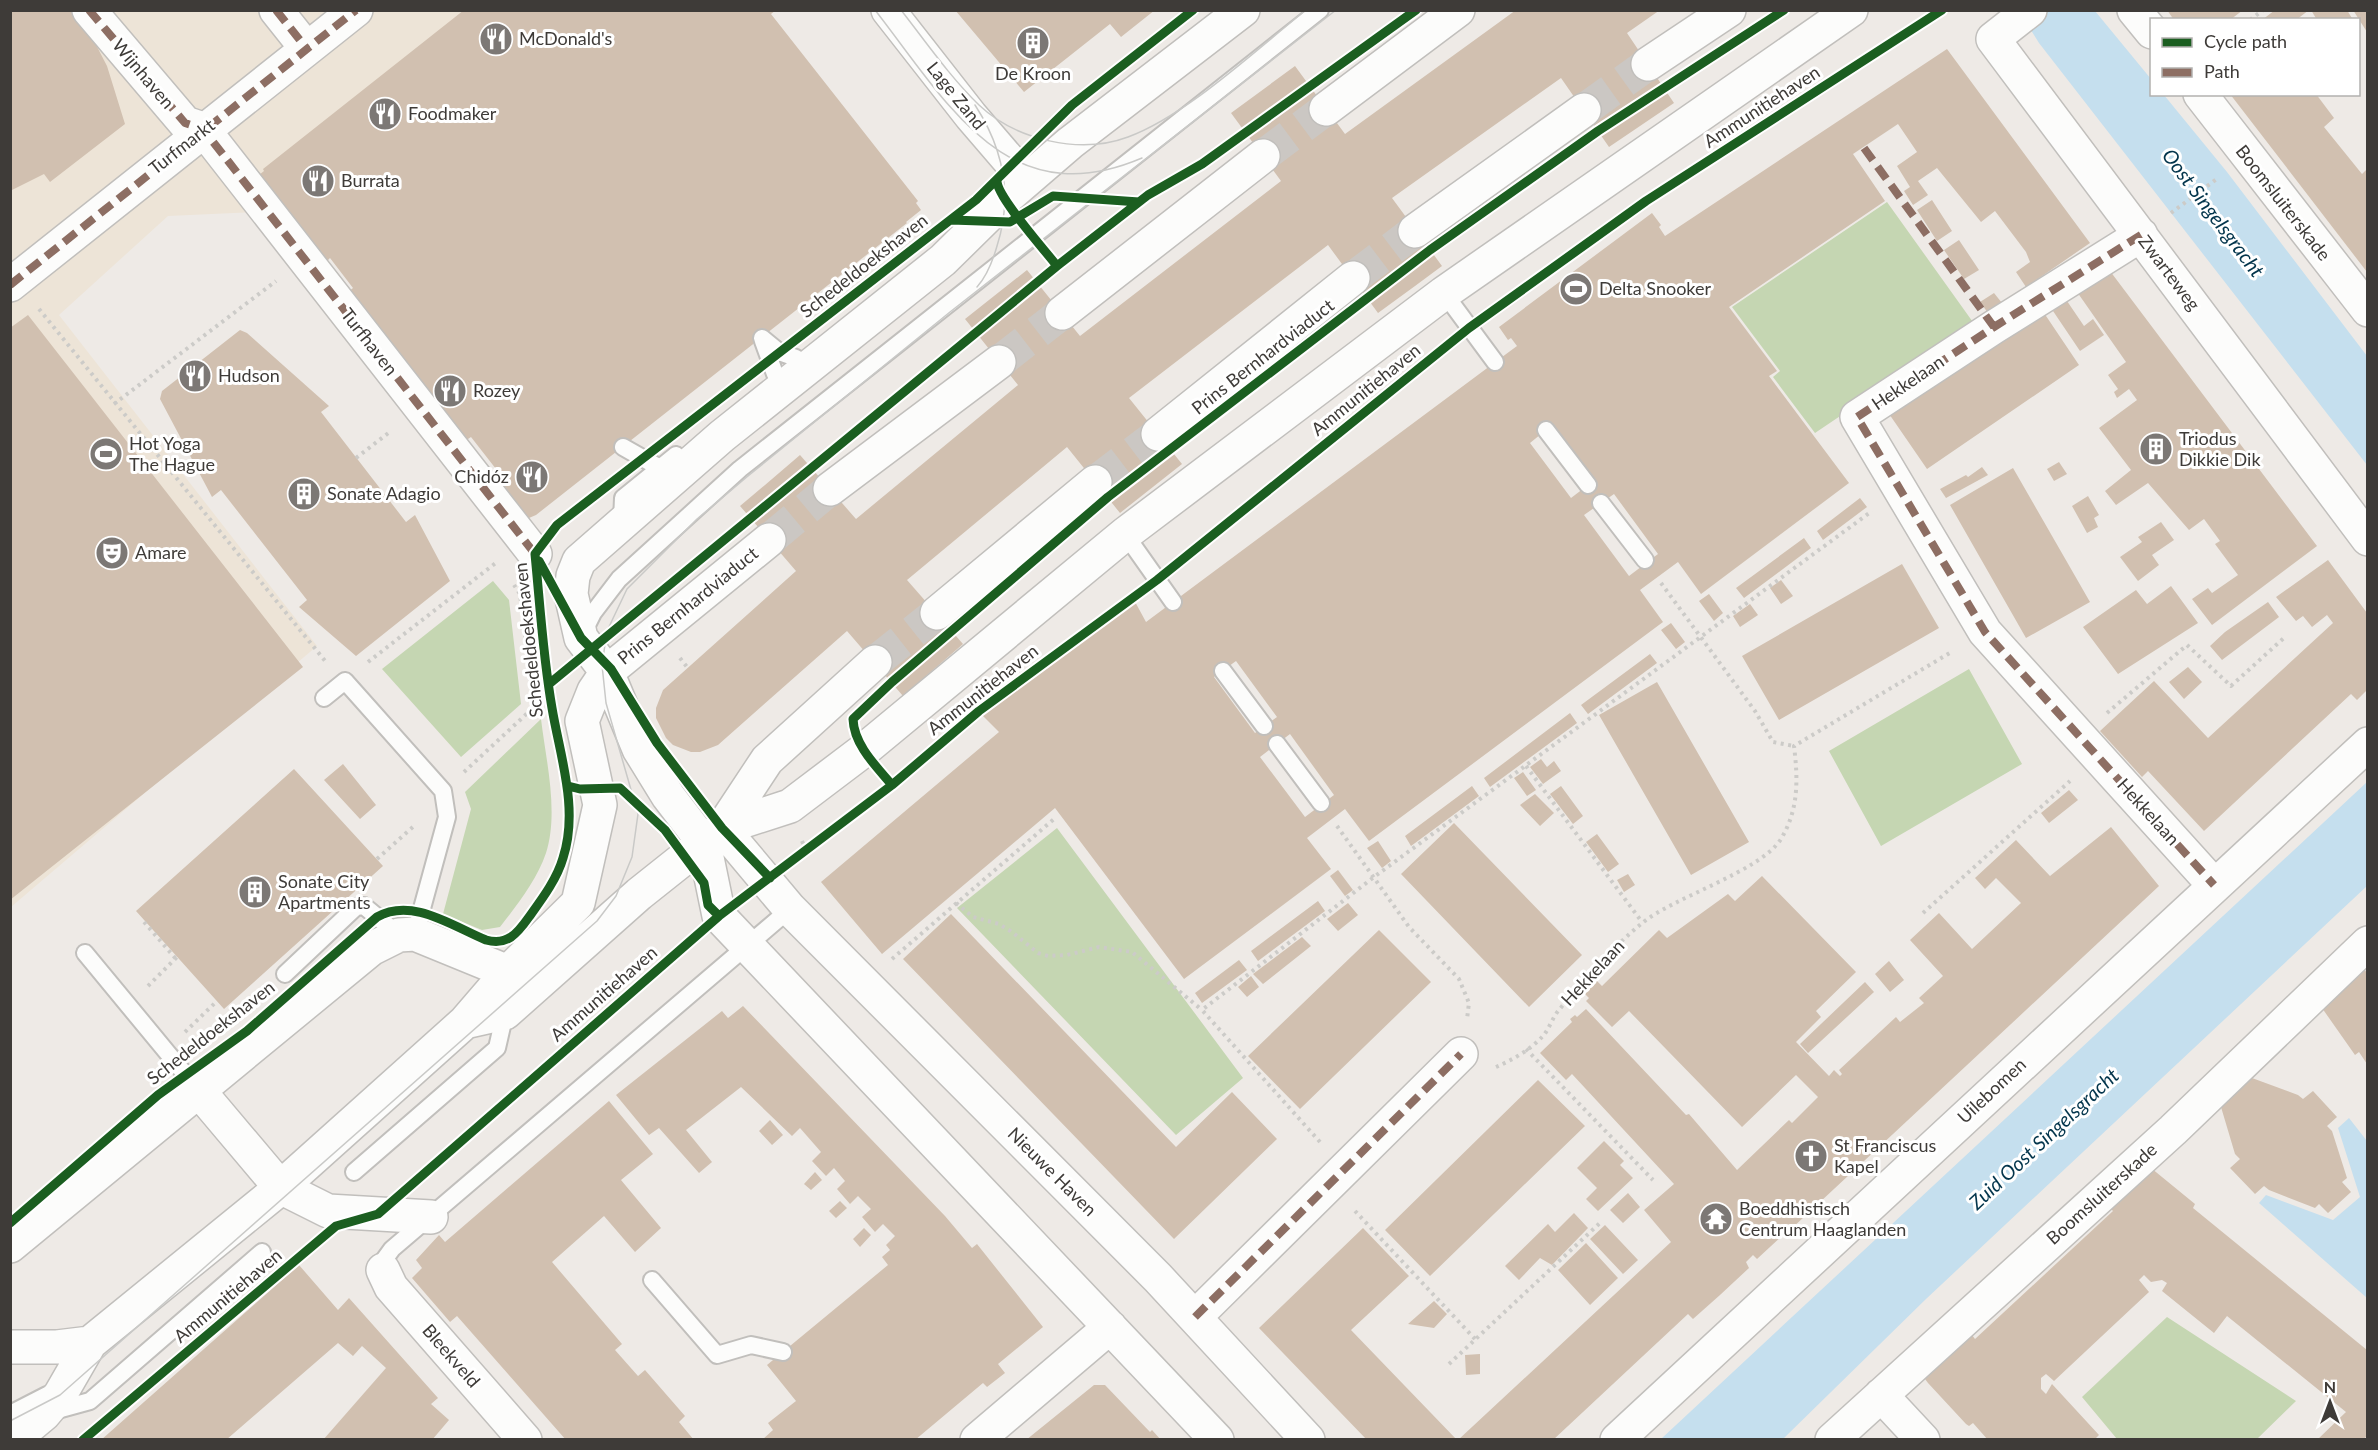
<svg xmlns="http://www.w3.org/2000/svg" width="2378" height="1450" font-family="Lato,sans-serif">
	<style>
		.commercial { fill: #ede4d7 }
		.green { fill: #c5d6b2 }
		.water { fill: #c5dfee }
		.building { fill: #d1c0b0; fill-rule: evenodd }
		.lines { fill: none; stroke-linecap: round; stroke-linejoin: round }
		.secondary-tunnel { stroke: #cbc7c3; stroke-width: 33; stroke-dasharray: 33 16; stroke-linecap: butt }
		.lane-casing { stroke: #c1bfbc; stroke-width: 20 }
		.street-casing { stroke: #c1bfbc; stroke-width: 36 }
		.secondary-casing { stroke: #c1bfbc; stroke-width: 36 }
		.path { stroke: #cccbc8; stroke-width: 4; stroke-dasharray: 3 4.5; stroke-linecap: butt }
		.lane { stroke: #fcfcfb; stroke-width: 16 }
		.street { stroke: #fcfcfb; stroke-width: 33 }
		.secondary { stroke: #fcfcfb; stroke-width: 33 }
		.tram { stroke: #c9c9c7; stroke-width: 1.5 }
		.quiet { stroke: #8d6e63; stroke-width: 8; stroke-dasharray: 15 8; stroke-linecap: butt }
		.cycleway-casing { stroke: #fff; stroke-width: 13 }
		.cycleway { stroke: #1b5e20; stroke-width: 9 }
		.labels { text-anchor: middle; stroke-width: 6; stroke-linejoin: round; paint-order: stroke }
		.poi-label { font-size: 18px; fill: #3e3b38; stroke: #fff; text-anchor: start }
		.street-label { font-size: 18px; fill: #3e3b38; stroke: #fff }
		.water-label { font-size: 20px; font-style: italic; fill: #03354c; stroke: #fff }
	</style>
	<rect width="100%" height="100%" fill="#eeeae6"/>
	<path class="commercial" d="M11 11H633L297 210 168 216 59 315 317 646 11 907Z"/>
	<path class="green" d="M1887 202 1975 325 1815 433 1773 377 1780 371 1732 307Z
		M493 581 509 600 521 704 461 757 382 669Z
		M1969 669 2022 764 1881 846 1829 751Z
		M541 719C546 761 559 812 546 853 537 880 517 905 500 927L482 930 443 914 471 809 465 792Z
		M1057 828 1243 1078 1176 1135 957 908Z
		M2167 1317 2296 1401 2257 1439H2117L2082 1397Z"/>
	<path class="water" d="M2019 11H2095L2151 79 2152 94 2164 95 2227 172 2367 356V465L2039 43Z
		M2367 782V886L1926 1299 1783 1439H1661Z
		M2349 1118 2367 1141V1298L2259 1203 2266 1195 2333 1220 2360 1197 2338 1128Z"/>
	<path class="building" d="M10 10H78L107 66 125 124 50 182 44 174 10 191Z
		M464 10H776L771 14 918 201 916 203 921 210 906 222 907 223 536 515 529 518 524 512 522 513 490 473 496 469 471 437 465 441 348 292 353 288 330 258 325 263 259 175 264 171 263 169Z
		M955 10H1155L1121 37 1110 24 1024 92Z
		M1516 10H1660L1627 33 1674 103 1609 147 1561 78 1392 198 1442 266 1415 286 1378 313 1328 245 1129 398 1182 464 1120 513 1067 447 907 580 963 644 903 696 847 631 718 745 700 752H691L673 745 666 738 656 718V708L663 690 796 571 740 506 765 485 800 455 856 519 1018 385 965 319 1027 270 1080 336 1281 181 1231 113 1295 66 1345 134Z
		M2167 10H2243L2230 20H2174Z
		M2275 10H2309L2296 20H2262Z
		M2311 10H2347L2353 20H2317Z
		M2353 10H2367V32Z
		M1947 49 2090 243 2026 287 2016 272 2030 262 2026 252 1995 211 1981 222 1937 168 1918 181 1928 195 1913 205 1904 191 1910 187 1897 166 1917 152 1898 124 1853 154 1885 201 1729 307 1777 371 1769 376 1849 483 1701 594 1678 562 1640 590 1663 622 1369 841 1345 809 1307 838 1331 869 1184 979 1055 808 882 954 821 882 999 732 980 713 1133 598 1146 622 1498 360 1517 346 1511 338 1508 340 1499 327 1652 213 1661 225 1659 227 1665 236ZM1546 430 1592 482 1571 498 1530 443ZM1614 494 1658 554 1629 576 1584 515ZM1236 661 1277 717 1255 733 1214 677ZM1290 734 1334 795 1305 817 1260 757Z
		M2230 94H2316L2334 118 2324 127 2362 174 2367 169V272Z
		M1932 200 1952 231 1937 241 1917 210Z
		M1959 240 1979 270 1964 279 1944 250Z
		M2107 267 2317 546 2212 625 2192 599 2208 588 2212 593 2238 575 2215 544 2220 541 2204 519 2189 530 2148 483 2116 505 2105 491 2131 470 2099 428 2137 400 2129 389 2117 398 2114 392 2118 389 2108 375 2126 362 2075 289Z
		M1994 293 2002 303 1988 313 1980 302Z
		M2067 301 2084 326 2093 319 2104 335 2080 351 2053 311Z
		M2042 310 2079 365 1927 469 1885 408Z
		M28 315 303 667 10 900V328Z
		M240 330 247 333 329 406 321 412 406 522 415 515 450 581 356 656 299 607 307 600 221 490 212 497 160 399 162 391Z
		M2059 462 2067 474 2054 481 2047 469Z
		M1982 467 1988 475 1946 498 1940 489 1966 475 1968 477Z
		M2013 468 2090 602 2026 638 1950 505Z
		M2088 496 2099 515 2094 518 2098 527 2087 533 2072 506Z
		M1860 498 1867 507 1823 540 1817 531Z
		M2161 522 2174 540 2152 555 2159 565 2138 581 2120 557 2142 542 2138 537Z
		M1804 538 1811 548 1744 598 1736 588Z
		M2328 560 2367 613V690L2357 700 2351 694 2204 831 2148 771 2142 777 2100 731 2154 681 2208 738 2333 623 2327 615 2312 627 2303 616 2296 621 2276 597Z
		M1902 564 1939 628 1779 720 1742 656Z
		M1781 580 1793 596 1781 604 1770 588Z
		M2171 586 2198 623 2118 674 2083 627 2136 590 2147 604Z
		M1709 594 1723 613 1714 621 1699 601Z
		M2268 602 2279 617 2222 660 2210 646 2225 632Z
		M1750 604 1758 615 1740 627 1733 616Z
		M1671 623 1685 642 1676 649 1661 630Z
		M1650 654 1657 663 1588 714 1581 705Z
		M2188 667 2202 682 2184 699 2169 682Z
		M1657 682 1749 842 1691 875 1599 715Z
		M1570 713 1577 723 1490 787 1484 778Z
		M1541 759 1547 767 1554 761 1561 771 1543 784 1530 767Z
		M343 764 376 805 360 819 324 780Z
		M294 769 383 866 224 1009 136 911Z
		M1523 772 1536 790 1527 796 1514 778Z
		M1472 786 1479 796 1411 846 1405 836Z
		M1561 786 1583 816 1573 824 1550 794Z
		M2069 790 2078 800 2049 823 2041 813Z
		M1535 794 1554 813 1540 826 1520 805Z
		M1454 823 1582 955 1529 1007 1401 874Z
		M2111 827 2159 886 2128 915 1790 1230 1788 1228 1781 1234 1782 1236 1757 1259 1753 1255 1746 1262 1749 1268 1720 1295 1693 1319 1688 1314 1553 1440H1458L1671 1242 1644 1210 1674 1184 1572 1074 1566 1080 1540 1053 1572 1022 1570 1019 1575 1015 1577 1017 1586 1009 1686 1115 1689 1114 1737 1170 1789 1120 1792 1123 1818 1097 1796 1075 1742 1127 1629 1011 1612 1027 1586 1001 1589 998 1583 992 1596 980 1602 986 1659 930 1667 938 1728 894 1735 901 1762 876 1856 972 1816 1011 1821 1017 1796 1042 1829 1076 1834 1070 1840 1076 1842 1074 1839 1070 1896 1017 1900 1022 1924 1003 1919 998 1943 976 1910 940 1939 913 1972 949 2021 903 1996 878 1985 889 1975 878 2016 840 2050 876Z
		M1597 834 1619 864 1608 872 1586 842Z
		M1378 841 1391 861 1382 868 1367 848Z
		M1338 870 1353 890 1345 896 1330 876Z
		M1628 874 1635 885 1624 892 1617 880Z
		M1318 901 1325 911 1258 961 1251 951Z
		M1348 903 1358 915 1338 931 1327 919Z
		M951 914 1176 1147 1232 1092 1277 1139 1174 1239 903 959Z
		M1379 930 1431 982 1300 1109 1248 1056Z
		M1302 937 1311 946 1263 984 1253 974Z
		M1239 960 1247 970 1202 1003 1195 993Z
		M1889 961 1904 980 1890 992 1875 974Z
		M2364 969 2367 973V1064L2359 1052 2355 1055 2322 1008Z
		M1251 976 1259 987 1247 997 1238 987Z
		M1865 982 1874 992 1808 1053 1800 1044Z
		M743 1006 945 1216 972 1248 977 1244 1043 1327 998 1364 1005 1373 987 1387 983 1383 915 1440H762L773 1430 768 1423 796 1401 767 1365 888 1265 882 1257 890 1250 886 1245 895 1236 883 1224 875 1232 862 1217 871 1209 858 1196 850 1204 837 1189 845 1181 834 1168 826 1176 812 1161 821 1152 800 1128 792 1136 741 1087 686 1130 712 1162 699 1173 659 1128 649 1135 616 1095 722 1011 728 1018Z
		M2252 1078 2298 1095 2303 1099 2313 1091 2337 1117 2327 1126 2332 1131 2347 1178 2342 1182 2351 1192 2328 1213 2319 1204 2315 1208 2269 1190 2264 1186 2255 1194 2230 1168 2240 1159 2235 1154 2221 1107Z
		M1538 1080 1585 1126 1430 1276 1385 1230Z
		M609 1101 653 1154 621 1180 661 1228 635 1252 604 1216 552 1262 622 1344 615 1350 638 1376 645 1370 685 1416 679 1422 694 1440H566L457 1316 450 1322 412 1278 422 1268 416 1260 439 1235 445 1242Z
		M770 1120 783 1135 772 1145 759 1131Z
		M1604 1141 1624 1161 1620 1165 1633 1178 1598 1211 1586 1199 1597 1188 1577 1168Z
		M2151 1168 2195 1204 2193 1208 2367 1350V1436L2363 1440H2317L2346 1412 2227 1316 2214 1333 2162 1291 2167 1283 2162 1280 2151 1282 2144 1275 2139 1280 2149 1292 2054 1381 2046 1374 2041 1378V1389L2046 1394 2052 1384 2099 1435 2094 1440H1988L1973 1423 1969 1426 1966 1424 1928 1383 1925 1379 1928 1376 1972 1335 1975 1339 2113 1211 2109 1207Z
		M815 1172 822 1180 811 1190 804 1184Z
		M1628 1193 1640 1207 1623 1223 1610 1210Z
		M840 1201 847 1208 836 1218 829 1211Z
		M1574 1213 1588 1228 1552 1265 1540 1258 1519 1280 1505 1266 1548 1224 1555 1232Z
		M1605 1225 1638 1260 1623 1274 1590 1239Z
		M864 1228 871 1235 860 1247 853 1239Z
		M1363 1228 1409 1276 1351 1330 1457 1440H1367L1259 1328Z
		M1586 1243 1618 1278 1590 1305 1558 1270Z
		M299 1265 338 1310 349 1298 438 1398 431 1404 449 1420 432 1440H323L386 1368 362 1346 353 1356 338 1343 226 1440H101Z
		M1434 1301 1447 1314 1434 1328 1408 1324Z
		M1480 1354V1374L1466 1375 1465 1355Z
		M1094 1385H1105L1150 1432 1152 1430 1161 1440H1026Z"/>
	<g class="lines">
		<path class="secondary-tunnel" d="M1584 110 1648 64
			M1263 156 1326 109
			M1353 278 1415 231
			M999 362 1062 313
			M1095 482 1158 434
			M769 540 830 489
			M875 662 937 613"/>
		<g class="lane-casing">
			<path id="lane" d="M1444 293 1495 362
				M762 338 779 352 796 358
				M763 341 775 374
				M1546 430 1588 485
				M623 447 660 468
				M1601 503 1645 560
				M622 521 623 498 676 455
				M1125 534 1173 602
				M583 633 593 613 619 579 740 469 1320 10
				M1223 671 1264 726
				M324 698 345 681 443 791 447 817 415 934
				M1277 744 1321 803
				M85 953 199 1091
				M285 974 356 907 364 906 399 935
				M354 1172 497 1048 505 1013
				M383 1270 384 1260 392 1249 790 909
				M652 1280 717 1355 751 1345 783 1352
				M50 1412 90 1401 262 1252
				M10 1414 47 1395"/>
		</g>
		<g class="street-casing">
			<path id="street" d="M89 10 185 123 203 129 535 554
				M276 10 307 49
				M888 10 971 116 1026 180
				M2030 10 1993 39 2368 539
				M2134 10 2152 32
				M2200 94 2368 310
				M2141 235 1994 327 1857 417 1985 632 2214 885
				M10 285 356 10
				M722 828 790 909 1158 1278 1308 1440
				M704 843 719 916 1217 1440
				M199 1091 280 1187 328 1211 431 1217
				M10 1246 371 949 399 935 415 934 508 972
				M383 1270 391 1287 525 1440
				M1195 1317 1461 1054
				M1881 1395 1923 1440
				M977 1440 1110 1327
				M1617 1440 2368 744
				M1832 1440 2173 1130 2368 943"/>
		</g>
		<g class="secondary-casing">
			<path id="secondary" d="M1648 64 1729 10
				M1326 109 1458 10
				M1415 231 1584 110
				M1062 313 1263 156
				M1158 434 1353 278
				M830 489 999 362
				M937 613 1095 482
				M722 828 767 760 875 662
				M704 843 668 796 639 749 607 672 581 638 571 594 573 576 579 561 722 436 943 260 1005 199 1070 143 1243 10
				M465 1022 505 1013 639 894 722 828 790 806 864 750 1125 534 1444 293 1851 10
				M10 1347H57L90 1343
				M13 1440 44 1414 60 1395 90 1343 272 1195 465 1022 508 972 578 903 600 805 582 721 594 691 607 672 769 540"/>
		</g>
		<path class="path" d="M2250 20 2263 10
			M2171 213 2218 178
			M39 309 326 662
			M114 404 276 281
			M356 458 391 431
			M1661 583 1755 711 1773 742 1794 746
			M680 658 687 667
			M368 662 497 562
			M2107 713 2187 645 2231 686 2286 636
			M1526 766 1642 922
			M464 772 534 707 520 594 514 585
			M1337 826 1409 927 1459 979 1469 1003 1467 1019
			M802 841 806 851
			M377 859 414 826
			M956 903 973 917 999 924 1012 932 1038 953 1048 956 1067 955 1099 947 1132 952 1202 1010
			M1923 913 2070 781
			M144 922 176 959
			M892 959 1054 819
			M148 986 177 957
			M185 1032 217 1001
			M1526 1049 1653 1180
			M1496 1067C1512 1060 1530 1050 1542 1037 1549 1030 1552 1018 1559 1010 1583 980 1611 949 1641 924 1673 897 1760 872 1781 839 1799 809 1798 779 1794 746L1953 651
			M1320 1142 1202 1010 1374 877 1872 511
			M1355 1211 1475 1339
			M1449 1364 1601 1222"/>
		<use href="#lane" class="lane"/>
		<use href="#street" class="street"/>
		<use href="#secondary" class="secondary"/>
		<path class="tram" d="M875 10C947 102 1006 216 1142 158
			M901 10C926 42 950 77 979 105 1016 140 1080 155 1128 137 1186 116 1257 49 1306 10
			M975 105C1003 148 1013 196 997 246 993 260 987 276 977 287
			M10 1421 60 1395 597 921 616 896 632 857 638 814 606 703 602 665 607 631 627 589 697 519 748 476 950 312 1336 10"/>
		<path class="quiet" d="M89 10 185 123 203 129 535 554
			M276 10 307 49
			M1864 148 1994 327
			M2141 235 1994 327 1857 417 1985 632 2214 885
			M10 285 356 10
			M1195 1317 1461 1054"/>
		<g class="cycleway-casing">
			<path id="cycleway" d="M997 181C997 197 1044 249 1057 266
				M951 220 1010 222 1053 196 1139 202 1148 195 1202 164 1416 10
				M539 561 581 638 611 669 657 743 722 828 770 878
				M549 684 1057 266 1139 202
				M892 785C876 766 854 745 853 719L892 682 1108 497 1430 250 1598 131 1784 10
				M568 786 580 789 620 788 665 830 704 883 708 905 719 916
				M10 1223 158 1095 247 1031 377 917C412 897 452 926 486 940 507 946 517 934 529 917 542 899 557 879 563 858 579 809 560 756 552 708 543 657 540 605 535 554L557 525 976 200 1072 105 1193 10
				M83 1440 336 1226 378 1214 719 916 892 785 979 711 1157 580 1469 328 1646 201 1942 10"/>
		</g>
		<use href="#cycleway" class="cycleway"/>
	</g>
	<defs>
		<g id="restaurant-disc" transform="scale(1.725)"><circle r="9.5" fill="#7c7875" stroke="#fff"/><path d="M-5-6h1v4h1v-4h1v4h1v-4h1v5L-1.5 .5V6h-2V.5L-5-1ZM5-6V6H3V1.5H1.5Q1.5-4 5-6Z" fill="#fff"/></g>
		<g id="building-disc" transform="scale(1.725)"><circle r="9.5" fill="#7c7875" stroke="#fff"/><path d="M-4-6H4V6H1V3H-1V6H-4ZM-2.5-4.3h1.7v1.8h-1.7ZM.8-4.3h1.7v1.8H.8ZM-2.5-1h1.7V.8h-1.7ZM.8-1h1.7V.8H.8Z" fill="#fff"/></g>
		<g id="stadium-disc" transform="scale(1.725)"><circle r="9.5" fill="#7c7875" stroke="#fff"/><path d="M0-5a6.5 5 0 1 0 0 10a6.5 5 0 1 0 0-10ZM-3.5-1.8h7v3.6h-7Z" fill="#fff"/></g>
		<g id="theatre-disc" transform="scale(1.725)"><circle r="9.5" fill="#7c7875" stroke="#fff"/><path d="M-5-5.5Q0-4 5-5.5V0Q5 5 0 6Q-5 5-5 0ZM-3.3-2.5H-1v1.5H-3.3ZM1-2.5H3.3v1.5H1ZM-2.8 1Q0 5.5 2.8 1Z" fill="#fff"/></g>
		<g id="church-disc" transform="scale(1.725)"><circle r="9.5" fill="#7c7875" stroke="#fff"/><path d="M-1.2-6h2.4v3.5h3.3v2.4h-3.3V6h-2.4V-.1h-3.3v-2.4h3.3Z" fill="#fff"/></g>
		<g id="temple-disc" transform="scale(1.725)"><circle r="9.5" fill="#7c7875" stroke="#fff"/><path d="M0-6L5-2H3V0L6.5 2.5H4V6H1.5V3h-3V6H-4V2.5H-6.5L-3 0V-2H-5Z" fill="#fff"/></g>
	</defs>
	<g fill-rule="evenodd">
		<use href="#restaurant-disc" x="496" y="39"/>
		<use href="#building-disc" x="1033" y="43"/>
		<use href="#restaurant-disc" x="385" y="114"/>
		<use href="#restaurant-disc" x="318" y="181"/>
		<use href="#stadium-disc" x="1576" y="289"/>
		<use href="#restaurant-disc" x="195" y="376"/>
		<use href="#restaurant-disc" x="450" y="391"/>
		<use href="#building-disc" x="2156" y="449"/>
		<use href="#stadium-disc" x="106" y="454"/>
		<use href="#restaurant-disc" x="532" y="477"/>
		<use href="#building-disc" x="304" y="494"/>
		<use href="#theatre-disc" x="112" y="553"/>
		<use href="#building-disc" x="255" y="892"/>
		<use href="#church-disc" x="1811" y="1156"/>
		<use href="#temple-disc" x="1716" y="1219"/>
	</g>
	<g class="labels">
		<g class="poi-label">
			<text x="519" y="45">McDonald's</text>
			<text x="1033" y="80" text-anchor="middle">De Kroon</text>
			<text x="408" y="120">Foodmaker</text>
			<text x="341" y="187">Burrata</text>
			<text x="1599" y="295">Delta Snooker</text>
			<text x="218" y="382">Hudson</text>
			<text x="473" y="397">Rozey</text>
			<text x="2179" y="445">Triodus<tspan x="2179" dy="21">Dikkie Dik</tspan></text>
			<text x="129" y="450">Hot Yoga<tspan x="129" dy="21">The Hague</tspan></text>
			<text x="509" y="483" text-anchor="end">Chidóz</text>
			<text x="327" y="500">Sonate Adagio</text>
			<text x="135" y="559">Amare</text>
			<text x="278" y="888">Sonate City<tspan x="278" dy="21">Apartments</tspan></text>
			<text x="1834" y="1152">St Franciscus<tspan x="1834" dy="21">Kapel</tspan></text>
			<text x="1739" y="1215">Boeddhistisch<tspan x="1739" dy="21">Centrum Haaglanden</tspan></text>
		</g>
		<g class="street-label">
			<text transform="translate(143 74) rotate(50)" y="6">Wijnhaven</text>
			<text transform="translate(956 96) rotate(51)" y="6">Lage Zand</text>
			<text transform="translate(1762 107) rotate(-33)" y="6">Ammunitiehaven</text>
			<text transform="translate(182 147) rotate(-38)" y="6">Turfmarkt</text>
			<text transform="translate(2283 203) rotate(52)" y="6">Boomsluiterskade</text>
			<text transform="translate(864 266) rotate(-38)" y="6">Schedeldoekshaven</text>
			<text transform="translate(2169 273) rotate(53)" y="6">Zwarteweg</text>
			<text transform="translate(369 342) rotate(52)" y="6">Turfhaven</text>
			<text transform="translate(1263 357) rotate(-38)" y="6">Prins Bernhardviaduct</text>
			<text transform="translate(1908 383) rotate(-34)" y="6">Hekkelaan</text>
			<text transform="translate(1366 390) rotate(-39)" y="6">Ammunitiehaven</text>
			<text transform="translate(688 606) rotate(-39)" y="6">Prins Bernhardviaduct</text>
			<text transform="translate(529 640) rotate(-96)" y="6">Schedeldoekshaven</text>
			<text transform="translate(983 690) rotate(-38)" y="6">Ammunitiehaven</text>
			<text transform="translate(2148 812) rotate(48)" y="6">Hekkelaan</text>
			<text transform="translate(1593 973) rotate(-47)" y="6">Hekkelaan</text>
			<text transform="translate(604 994) rotate(-41)" y="6">Ammunitiehaven</text>
			<text transform="translate(211 1033) rotate(-38)" y="6">Schedeldoekshaven</text>
			<text transform="translate(1992 1091) rotate(-43)" y="6">Uilebomen</text>
			<text transform="translate(1052 1172) rotate(45)" y="6">Nieuwe Haven</text>
			<text transform="translate(2102 1194) rotate(-42)" y="6">Boomsluiterskade</text>
			<text transform="translate(228 1296) rotate(-40)" y="6">Ammunitiehaven</text>
			<text transform="translate(451 1356) rotate(49)" y="6">Bleekveld</text>
		</g>
		<g class="water-label">
			<text transform="translate(2213 213) rotate(53)" y="7">Oost Singelsgracht</text>
			<text transform="translate(2044 1139) rotate(-43)" y="7">Zuid Oost Singelsgracht</text>
		</g>
	</g>
	<rect width="2378" height="1450" fill="none" stroke="#3e3b38" stroke-width="24"/>
	<rect x="2150" y="18" width="210" height="78" fill="#ffffff" stroke="#b2b1af" stroke-width="1.5"/>
	<rect x="2162" y="38" width="30" height="9" fill="#1b5e20" stroke="#b2b1af" stroke-width="1.5"/>
	<text x="2204" y="48" font-size="18" fill="#3e3b38">Cycle path</text>
	<rect x="2162" y="68" width="30" height="9" fill="#8d6e63" stroke="#b2b1af" stroke-width="1.5"/>
	<text x="2204" y="78" font-size="18" fill="#3e3b38">Path</text>
	<g transform="translate(2330 1402)" stroke="#ffffff" stroke-width="4.5" paint-order="stroke">
	<path d="M0-4.5L10 22L0 15L-10 22Z" fill="#3e3b38"/>
	<text y="-9" font-size="16" font-weight="bold" text-anchor="middle" fill="#3e3b38">N</text>
	</g>
</svg>
